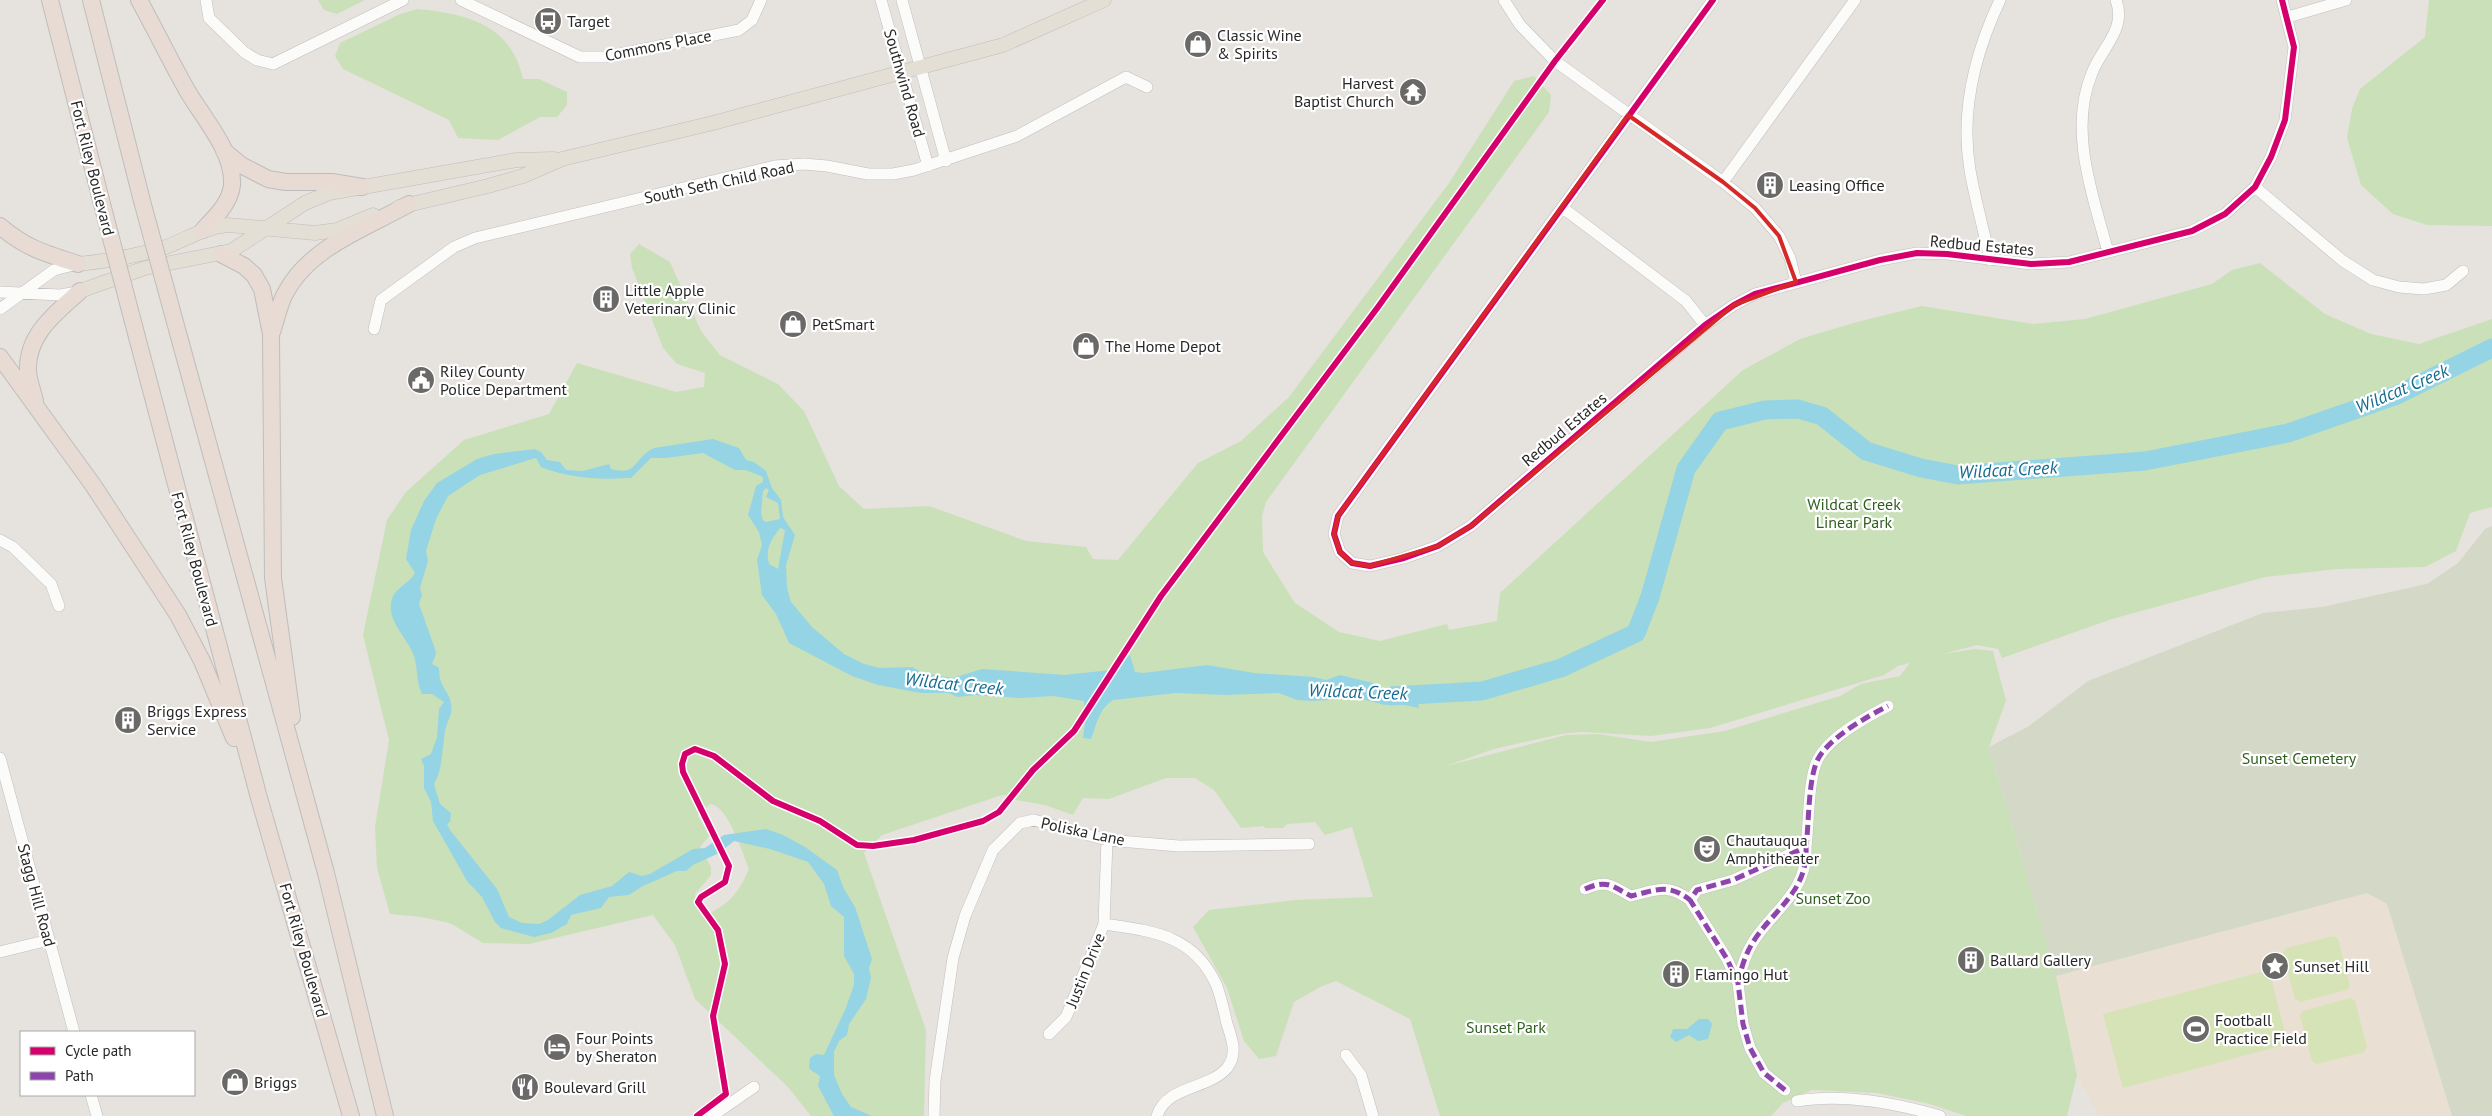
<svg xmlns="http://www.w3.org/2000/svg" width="2492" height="1116" font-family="'PT Sans',sans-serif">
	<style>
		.education { fill: #e9e0d3 }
		.green { fill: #cae0b8; fill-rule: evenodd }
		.cemetery { fill: #d3d9c6 }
		.pitch { fill: #d5e3b6 }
		.water { fill: #95d4e4; fill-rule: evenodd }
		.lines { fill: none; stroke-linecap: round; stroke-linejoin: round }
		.river { stroke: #95d4e4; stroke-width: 19 }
		.minor-casing { stroke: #c0bebf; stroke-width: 12 }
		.major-casing { stroke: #bfbdbc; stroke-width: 15 }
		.highway-casing { stroke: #bfbdbc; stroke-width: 18 }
		.minor { stroke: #fbfbfa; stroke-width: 11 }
		.major { stroke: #e4dfd4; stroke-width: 14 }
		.highway { stroke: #e7dbd3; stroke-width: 16 }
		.highway-bridge-casing { stroke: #bfbdbc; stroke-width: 18; stroke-linecap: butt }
		.highway-bridge { stroke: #e7dbd3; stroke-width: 16 }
		.quiet { stroke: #8e44ad; stroke-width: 5; stroke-dasharray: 10 5; stroke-linecap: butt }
		.cycleway-casing { stroke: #fff; stroke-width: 9 }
		.cycleway { stroke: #d6006c; stroke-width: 6 }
		.marked { fill: none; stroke: #d62828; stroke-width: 4; stroke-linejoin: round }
		.labels { text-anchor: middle; stroke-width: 4.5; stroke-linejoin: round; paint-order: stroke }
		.poi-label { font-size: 16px; fill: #282828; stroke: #fff; text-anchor: start }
		.street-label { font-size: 16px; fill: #282828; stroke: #fff }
		.park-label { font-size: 16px; fill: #2e5f1d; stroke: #fff }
		.water-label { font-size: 18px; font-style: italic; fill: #146b8f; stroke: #fff }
	</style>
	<rect width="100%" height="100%" fill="#e6e2de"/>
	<path class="education" d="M2367 893 2387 904 2451 1116H2099L2077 1075 2056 976Z"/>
	<path class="green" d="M318 0H365L337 14 324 10Z
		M2429 0H2492V226L2427 225 2393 214 2361 185 2347 138 2352 109 2360 89 2425 37Z
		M417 9C467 14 511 24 523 79H539L567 92V105L557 117H540L498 140 458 138 449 120 343 69 335 56 340 43 398 15Z
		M1534 76 1551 95 1549 112 1266 502 1262 516 1263 552 1295 603 1339 632 1380 641 1447 624 1449 630 1497 621 1500 593 1743 370 1800 339 1857 322 1922 306 2033 324 2085 319 2212 284 2232 270 2260 263 2325 314 2371 334 2419 344 2492 319V507L2470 513 2456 551 2425 567 2337 569 2265 577 2112 619 2002 658 1998 649 1977 645 1943 654 1975 649 1993 651 2006 701 1989 747 2056 976 2077 1075 2067 1116H1966L1930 1104 1877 1093 1812 1090 1783 1103 1771 1116H1440L1410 1019 1336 981 1322 986 1294 1002 1276 1056 1259 1059 1244 1041 1227 988 1193 927 1209 910 1295 900 1373 897 1352 827 1325 835 1315 822 1287 824 1283 828H1265L1264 826 1241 828 1214 790 1195 778H1166L1109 799 1083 798 1073 815 1045 805 1005 798 1007 795H1002L882 835 864 853 926 1030 924 1116H811L788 1087 695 999 675 945 653 915 529 944 483 943 450 923 421 917 390 914 377 868 375 827 389 740 363 635 387 520 406 492 464 440 549 414 577 363 676 392 704 387 705 373 677 364 663 348 632 268 630 254 639 244 670 262 701 331 720 355 778 384 804 411 839 486 864 509 929 506 1026 541 1086 547 1093 559 1118 560 1198 463 1241 441 1289 397 1449 183 1514 81ZM1910 663 1900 676 1861 684 1840 696 1725 731 1651 742 1598 734 1566 735 1446 766 1494 749 1561 734 1582 732 1651 736 1710 728 1884 675 1898 666ZM710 804C728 805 743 854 749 869 739 892 727 908 703 915L697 908 695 894 711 875V867L700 847 710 835 698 816Z"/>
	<path class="cemetery" d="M2492 526V1116H2452L2387 904 2367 893 2056 976 1989 747 2029 726 2088 681 2263 613 2322 607 2427 584 2458 563 2485 529Z"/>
	<path class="pitch" d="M2334 936 2338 939 2350 985 2347 990 2300 1002 2295 999 2283 953 2286 948Z
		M2269 970 2288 1044 2123 1088 2103 1014Z
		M2350 998 2355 1001 2367 1047 2364 1052 2317 1064 2312 1061 2300 1016 2303 1011Z"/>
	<path class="water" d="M713 439 739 448 746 460 754 462 766 471 772 488 781 500 783 517 795 535 786 565 787 588 791 602 812 627 844 654 864 664 880 668 912 667 923 673 953 678 982 669 1065 675 1110 670 1130 655 1135 672 1143 673 1207 665 1254 673 1314 677 1326 680 1340 675 1373 683 1385 690 1415 689 1419 708 1395 703 1385 705 1358 698 1312 701 1297 700 1279 693 1225 695 1176 693 1113 700C1098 710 1097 724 1091 739L1083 738 1085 723 1084 701 1054 696 1021 698 975 695 958 697 948 693H921L878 685 852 676 789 643 776 614 762 595 757 560 762 545 759 532 748 515 756 486 763 482V477L746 470H735L703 453 666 458H651L631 478H627C598 480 569 478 541 467L536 458 480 475 448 496 436 519 426 551 428 561 420 588 422 595 419 604 435 649 436 654 432 664 439 668C439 689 449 689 451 704 453 715 447 721 445 731 442 749 443 768 434 784L440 804 451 813 450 822 447 824 450 830 497 889 509 917 522 923 539 924 548 920 580 895 612 886 629 872 642 876 650 874 693 849 705 848 724 835 766 829 783 835 805 847 837 870 844 889 855 907 872 959 869 968 871 978 866 999 849 1024 847 1035 839 1041 834 1052V1075L842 1094 851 1107 872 1116H834L818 1086 820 1076 812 1071 809 1068 810 1058 816 1054 824 1055 845 1010 854 985V974L844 956V917L831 906 824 884 808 862 770 849 734 841 719 853 693 865 686 871H677L643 886 629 895 609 897 601 908 571 915 567 924 551 933 534 937 501 928 495 922 482 897 467 881 433 821 431 802 424 788V766L421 759 431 754 437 737 439 709 444 702 432 694H422C416 682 418 668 414 656 408 638 385 620 392 599 396 587 410 583 415 573L406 559 411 530 424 501 437 483 477 459 494 454 535 449 541 452 547 460 560 462 566 470 583 471 609 464 611 469C639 476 632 459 654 448ZM766 488 769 490 766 497 778 503 780 519 766 522 763 520 761 513 763 491ZM780 528 785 530 778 569 769 564C765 548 771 540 780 528Z
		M1699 1019H1708L1712 1024 1708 1039 1698 1041 1689 1035 1676 1042 1670 1037 1673 1029H1687Z"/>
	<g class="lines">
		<path class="river" d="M1391 696 1482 691 1561 668 1636 633 1650 597 1686 469 1720 421 1765 410 1798 409 1822 416 1866 451 1921 468 1958 475 2145 461 2288 433 2397 395 2492 348"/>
		<g class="minor-casing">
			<path id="minor" d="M206 0 209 18 244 52 257 60 273 64 403 0
				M461 0 580 57H605L739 30 752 20 761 0
				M881 0 928 166
				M902 0 946 161
				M1504 0 1520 25 1555 61 1723 182 1755 208 1779 236 1790 258 1796 282
				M1713 0 1338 516 1334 534 1340 552 1352 563 1370 566 1404 558 1438 546 1471 526 1705 325 1734 305 1755 294 1880 260 1917 253 1947 254 2031 264 2069 262 2192 231 2225 214 2255 187 2271 157 2285 120 2294 47 2282 0
				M2288 17 2346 0
				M1723 182 1855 0
				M2255 187 2343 261 2373 280 2399 287 2424 289 2446 285 2463 271
				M1563 208 1686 301 1705 325
				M2108 252C2093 196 2068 130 2092 73 2102 47 2127 29 2116 0
				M1990 260C1984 230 1975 200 1970 170 1960 111 1975 53 2000 0
				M0 292 60 295 78 292
				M0 309 54 270 77 264
				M374 329 381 300 454 247 475 238 775 166 804 164 827 166 868 174H893L914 170 1017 136 1126 77 1147 87
				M0 540 13 547 51 584 59 606
				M0 758 74 1032
				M1585 889C1608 879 1611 886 1631 896 1657 890 1668 883 1690 900
				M1104 924C1151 931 1193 934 1216 984 1221 996 1224 1011 1227 1024 1232 1039 1238 1054 1227 1068 1208 1090 1167 1085 1157 1116
				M0 952 49 940
				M1738 983C1741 969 1745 955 1753 942 1774 909 1808 892 1806 847
				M1049 1034 1066 1017 1104 924 1107 840
				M1346 1055 1361 1075 1373 1116
				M1785 1090 1764 1073 1750 1048 1743 1024 1738 983 1727 959 1690 900 1697 890 1733 880 1806 847C1809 824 1808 778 1818 759 1829 738 1866 717 1888 706
				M91 1095 97 1116
				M1797 1101C1843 1093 1895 1103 1940 1116
				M712 1116 754 1087
				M934 1116 935 1081 953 958 965 916 993 850 1020 823 1034 820 1107 840 1179 846 1309 844"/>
		</g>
		<g class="major-casing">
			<path id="major" d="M399 207 488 186 523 176 562 159 713 123 1003 45 1104 0
				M78 264C108 261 137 256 166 247 187 239 205 227 228 225L315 233 337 230 373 215
				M80 291 145 268 231 251 305 203 329 193 517 160 554 159"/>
		</g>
		<g class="highway-casing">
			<path id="highway" d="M50 0 102 204
				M91 0 142 201
				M139 0C156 31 171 62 188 92 204 119 234 152 232 185 230 204 214 218 203 230
				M224 151 241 165 268 179 286 182H332L362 187
				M0 226C25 248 47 254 78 264
				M221 254 244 266 254 275 262 289 271 334 273 578 292 717
				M272 332C277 318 279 304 286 292 310 247 366 228 409 204
				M178 333 326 873 385 1116
				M137 337 259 798 351 1116
				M0 357 93 485 178 615 202 661 234 738
				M35 401C33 391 28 380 28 370 27 334 56 313 80 291"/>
		</g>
		<use href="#minor" class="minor"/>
		<use href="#major" class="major"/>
		<use href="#highway" class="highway"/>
		<g class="highway-bridge-casing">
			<path id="highway-bridge" d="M142 201 178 333
				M102 204 137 337"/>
		</g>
		<use href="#highway-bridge" class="highway-bridge"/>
		<path class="quiet" d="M1585 889C1608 879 1611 886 1631 896 1657 890 1668 883 1690 900
			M1738 983C1741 969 1745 955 1753 942 1774 909 1808 892 1806 847
			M1785 1090 1764 1073 1750 1048 1743 1024 1738 983 1727 959 1690 900 1697 890 1733 880 1806 847C1809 824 1808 778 1818 759 1829 738 1866 717 1888 706"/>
		<g class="cycleway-casing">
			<path id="cycleway" d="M1713 0 1338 516 1334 534 1340 552 1352 563 1370 566 1404 558 1438 546 1471 526 1705 325 1734 305 1755 294 1880 260 1917 253 1947 254 2031 264 2069 262 2192 231 2225 214 2255 187 2271 157 2285 120 2294 47 2282 0
				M697 1116 726 1094 713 1016 725 964 718 930 698 902 701 897 725 882 729 866 683 772 682 764 685 754 695 749 714 756 773 801 820 821 857 845 873 846 914 840 983 821 999 812 1033 770 1074 731 1161 596 1378 307 1555 61 1603 0"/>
		</g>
		<use href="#cycleway" class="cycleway"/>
	</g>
	<path class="marked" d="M1628 115 1723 182 1755 208 1779 236 1796 282 1734 305 1471 526 1438 546 1370 566 1352 563 1340 552 1334 534 1338 516Z"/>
	<defs>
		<g id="bus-disc" transform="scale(1.4375)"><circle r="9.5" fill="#6a6968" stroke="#fff"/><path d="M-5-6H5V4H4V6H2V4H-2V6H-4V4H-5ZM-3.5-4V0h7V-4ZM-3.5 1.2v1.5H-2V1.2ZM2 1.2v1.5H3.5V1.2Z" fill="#fff"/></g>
		<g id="shop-disc" transform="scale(1.4375)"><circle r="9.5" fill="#6a6968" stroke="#fff"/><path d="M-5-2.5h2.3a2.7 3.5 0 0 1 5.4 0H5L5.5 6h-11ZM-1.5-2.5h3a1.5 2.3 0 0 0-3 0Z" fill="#fff"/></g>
		<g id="temple-disc" transform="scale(1.4375)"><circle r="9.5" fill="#6a6968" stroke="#fff"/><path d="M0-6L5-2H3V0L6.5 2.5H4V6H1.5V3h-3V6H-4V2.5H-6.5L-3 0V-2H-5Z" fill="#fff"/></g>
		<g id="building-disc" transform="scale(1.4375)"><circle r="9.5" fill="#6a6968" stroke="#fff"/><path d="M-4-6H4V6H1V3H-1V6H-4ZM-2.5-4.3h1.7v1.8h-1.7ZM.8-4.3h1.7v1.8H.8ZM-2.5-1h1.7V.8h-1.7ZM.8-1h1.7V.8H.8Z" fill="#fff"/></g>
		<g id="civic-disc" transform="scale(1.4375)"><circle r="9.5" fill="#6a6968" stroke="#fff"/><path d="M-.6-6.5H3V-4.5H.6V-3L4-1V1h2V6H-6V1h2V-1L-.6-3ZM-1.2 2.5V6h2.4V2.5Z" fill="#fff"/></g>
		<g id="theatre-disc" transform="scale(1.4375)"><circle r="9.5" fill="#6a6968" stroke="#fff"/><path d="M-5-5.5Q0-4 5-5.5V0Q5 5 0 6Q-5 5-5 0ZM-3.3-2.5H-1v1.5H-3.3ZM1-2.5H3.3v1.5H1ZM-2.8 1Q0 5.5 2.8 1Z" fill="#fff"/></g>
		<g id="sight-disc" transform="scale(1.4375)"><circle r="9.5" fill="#6a6968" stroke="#fff"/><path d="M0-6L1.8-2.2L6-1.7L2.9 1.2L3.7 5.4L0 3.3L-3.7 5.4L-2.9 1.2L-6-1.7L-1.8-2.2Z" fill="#fff"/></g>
		<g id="stadium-disc" transform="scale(1.4375)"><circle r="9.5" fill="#6a6968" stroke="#fff"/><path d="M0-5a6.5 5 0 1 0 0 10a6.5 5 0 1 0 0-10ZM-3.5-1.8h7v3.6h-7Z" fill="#fff"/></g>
		<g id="hotel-disc" transform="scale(1.4375)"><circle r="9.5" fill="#6a6968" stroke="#fff"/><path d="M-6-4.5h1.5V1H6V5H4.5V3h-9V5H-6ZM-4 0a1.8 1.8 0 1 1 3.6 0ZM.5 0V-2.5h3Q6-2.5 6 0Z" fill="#fff"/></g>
		<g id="restaurant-disc" transform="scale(1.4375)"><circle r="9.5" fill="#6a6968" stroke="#fff"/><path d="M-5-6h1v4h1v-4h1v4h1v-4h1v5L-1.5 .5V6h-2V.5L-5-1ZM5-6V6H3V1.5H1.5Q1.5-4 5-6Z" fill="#fff"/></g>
	</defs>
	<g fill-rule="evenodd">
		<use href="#bus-disc" x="548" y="21"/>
		<use href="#shop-disc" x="1198" y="44"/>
		<use href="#temple-disc" x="1413" y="92"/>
		<use href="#building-disc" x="1770" y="185"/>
		<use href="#building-disc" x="606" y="299"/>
		<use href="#shop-disc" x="793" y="324"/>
		<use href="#shop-disc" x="1086" y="346"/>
		<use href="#civic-disc" x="421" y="380"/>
		<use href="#building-disc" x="128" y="720"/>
		<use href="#theatre-disc" x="1707" y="849"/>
		<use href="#building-disc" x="1971" y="960"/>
		<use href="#sight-disc" x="2275" y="966"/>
		<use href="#building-disc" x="1676" y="974"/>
		<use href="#stadium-disc" x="2196" y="1029"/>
		<use href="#hotel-disc" x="557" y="1047"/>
		<use href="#shop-disc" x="235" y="1082"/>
		<use href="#restaurant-disc" x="525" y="1087"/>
	</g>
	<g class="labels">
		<g class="poi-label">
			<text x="567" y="27">Target</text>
			<text x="1217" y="41">Classic Wine<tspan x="1217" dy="18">&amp; Spirits</tspan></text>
			<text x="1394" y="89" text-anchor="end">Harvest<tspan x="1394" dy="18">Baptist Church</tspan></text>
			<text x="1789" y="191">Leasing Office</text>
			<text x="625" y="296">Little Apple<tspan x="625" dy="18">Veterinary Clinic</tspan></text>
			<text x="812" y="330">PetSmart</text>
			<text x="1105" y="352">The Home Depot</text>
			<text x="440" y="377">Riley County<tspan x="440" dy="18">Police Department</tspan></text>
			<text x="147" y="717">Briggs Express<tspan x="147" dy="18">Service</tspan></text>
			<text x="1726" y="846">Chautauqua<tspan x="1726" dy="18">Amphitheater</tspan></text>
			<text x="1990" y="966">Ballard Gallery</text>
			<text x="2294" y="972">Sunset Hill</text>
			<text x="1695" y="980">Flamingo Hut</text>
			<text x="2215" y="1026">Football<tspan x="2215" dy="18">Practice Field</tspan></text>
			<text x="576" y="1044">Four Points<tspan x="576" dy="18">by Sheraton</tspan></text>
			<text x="254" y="1088">Briggs</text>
			<text x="544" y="1093">Boulevard Grill</text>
		</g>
		<g class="street-label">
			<text transform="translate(658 45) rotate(-11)" y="6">Commons Place</text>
			<text transform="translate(905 83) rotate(74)" y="6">Southwind Road</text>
			<text transform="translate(93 168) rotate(76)" y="6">Fort Riley Boulevard</text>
			<text transform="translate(719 182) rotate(-12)" y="6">South Seth Child Road</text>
			<text transform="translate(1982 245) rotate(5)" y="6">Redbud Estates</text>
			<text transform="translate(1564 429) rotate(-40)" y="6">Redbud Estates</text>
			<text transform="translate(195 559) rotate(75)" y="6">Fort Riley Boulevard</text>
			<text transform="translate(1083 831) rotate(12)" y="6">Poliska Lane</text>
			<text transform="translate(37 895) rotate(75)" y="6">Stagg Hill Road</text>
			<text transform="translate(304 950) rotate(74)" y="6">Fort Riley Boulevard</text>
			<text transform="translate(1085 970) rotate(-68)" y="6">Justin Drive</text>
		</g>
		<g class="park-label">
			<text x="1854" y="510">Wildcat Creek<tspan x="1854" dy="18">Linear Park</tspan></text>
			<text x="2299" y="764">Sunset Cemetery</text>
			<text x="1833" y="904">Sunset Zoo</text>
			<text x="1506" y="1033">Sunset Park</text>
		</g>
		<g class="water-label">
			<text transform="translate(2402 389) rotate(-23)" y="6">Wildcat Creek</text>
			<text transform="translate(2008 470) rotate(-3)" y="6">Wildcat Creek</text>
			<text transform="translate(954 684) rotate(6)" y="6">Wildcat Creek</text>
			<text transform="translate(1358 692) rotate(2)" y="6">Wildcat Creek</text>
		</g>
	</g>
	<rect x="20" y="1031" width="175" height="65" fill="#ffffff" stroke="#a9a9a9"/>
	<rect x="30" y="1047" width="25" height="8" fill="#d6006c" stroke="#a9a9a9"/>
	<text x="65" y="1056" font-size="15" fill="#282828">Cycle path</text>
	<rect x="30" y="1072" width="25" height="8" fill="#8e44ad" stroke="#a9a9a9"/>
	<text x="65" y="1081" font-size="15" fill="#282828">Path</text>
</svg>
